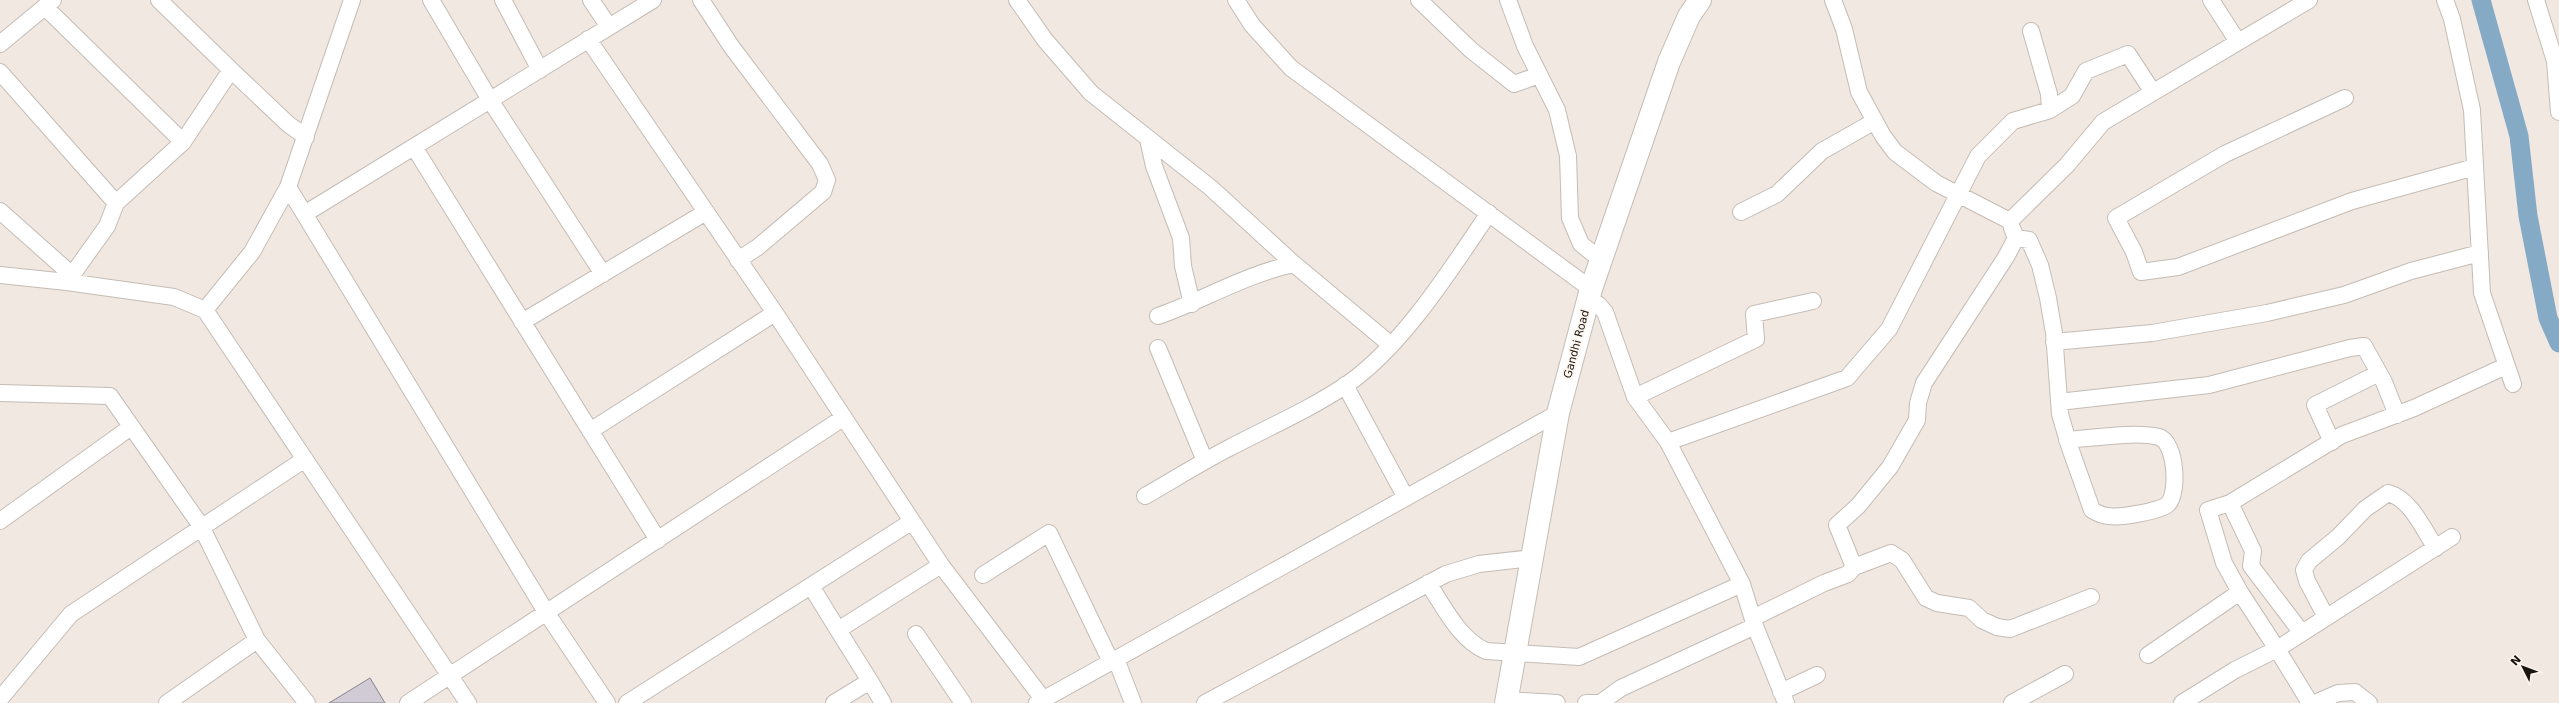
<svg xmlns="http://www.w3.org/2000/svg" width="2559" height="703" font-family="'DejaVu Sans',sans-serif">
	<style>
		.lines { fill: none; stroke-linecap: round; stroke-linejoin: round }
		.canal { stroke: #84aac6; stroke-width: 19 }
		.building { fill: #d0cbd4; stroke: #89848c }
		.street-casing { stroke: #c4bcb5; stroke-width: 18 }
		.secondary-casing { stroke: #c4bcb5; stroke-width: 24 }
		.street { stroke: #fff; stroke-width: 16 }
		.secondary { stroke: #fff; stroke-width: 22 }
		.labels { text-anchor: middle; stroke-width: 3.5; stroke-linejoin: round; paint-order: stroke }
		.street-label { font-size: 11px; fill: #171412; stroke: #fef5ee }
	</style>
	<rect width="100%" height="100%" fill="#f1e8e1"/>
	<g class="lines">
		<path class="canal" d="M2481 0 2519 136 2528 216 2548 318 2559 343"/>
	</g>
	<path class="building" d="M370 678 385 703H329Z"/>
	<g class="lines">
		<g class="street-casing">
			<path id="street" d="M352 0 288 187 252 252 205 310 468 703
				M431 0 490 100 603 274
				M503 0 540 70
				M591 0 609 27
				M701 0 731 46 820 164 827 180 823 192 758 247 738 260
				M1017 0 1045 40 1091 93 1211 188 1294 264 1391 345
				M1236 0 1252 25 1291 68 1591 289
				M1419 0 1471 50 1514 84 1539 75
				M1508 0 1525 46 1557 110 1568 156 1570 218 1581 244 1600 259
				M1833 0 1844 29 1859 92 1883 136 1895 152 1936 183 2010 221 2067 165 2103 122 2309 0
				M2211 0 2238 42
				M2445 0 2452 19 2472 110 2482 293 2513 384
				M2536 0 2555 61 2559 112
				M45 7 183 142
				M588 39 775 313 941 565 1043 699
				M0 44 53 0
				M231 70 288 124 306 137
				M0 72 116 203
				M2345 98 2225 154 2116 218 2134 252 2141 272 2178 267 2352 201 2475 167
				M2050 110 2072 96 2086 71 2128 54 2152 91
				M1148 139 1154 166 1181 238 1183 266 1192 304
				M414 147 658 540
				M288 187 546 612 607 703
				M0 211 72 275
				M1741 212 1777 194 1822 151 1875 121
				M306 213 653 0
				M2016 238 2029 240 2040 265 2048 298 2054 333 2060 414 2069 445 2092 510C2097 513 2102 516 2109 516 2119 518 2162 511 2168 504 2179 493 2176 442 2159 437 2138 431 2091 438 2067 440
				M0 275 67 282 174 297 205 310
				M67 282 107 226 116 203 183 142 231 70 159 0
				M1588 299 1599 305 1605 312 1635 397
				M1158 316C1204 300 1246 274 1294 264
				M522 322 706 212
				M2054 342 2152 333 2267 313 2344 295 2411 271 2480 253
				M1158 348 1205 461
				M1345 385 1406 498
				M0 393 110 396 201 526 257 640 307 703
				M2059 402 2209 385 2350 348 2364 346 2384 382 2397 415
				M590 431 775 313
				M1668 442 1847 378 1889 329 1978 156 2013 121 2050 110 2049 94 2031 31
				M2332 442 2315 405 2379 373
				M1145 496C1173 480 1200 463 1229 448 1269 427 1311 409 1349 383 1404 344 1451 269 1489 213
				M2230 503 2253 551 2251 566 2302 633
				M0 521 131 427
				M1854 567 1891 553 1902 560 1926 598 1937 603 1969 608 1982 620 1997 627 2010 629 2091 597
				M983 575 1049 533 1111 662
				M1428 583C1444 607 1459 639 1486 651L1579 657 1742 584 1668 442 1635 397 1756 339 1754 314 1813 301
				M1742 584 1755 626 1786 703
				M811 586 838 630
				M2240 592 2224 563 2208 510 2230 503 2342 435 2414 408 2506 366
				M2326 617 2307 581 2304 570 2309 561 2338 537 2365 509 2388 493C2411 499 2423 529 2436 548
				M1753 618 1824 583 1848 574 1854 567 1837 525 1858 506 1890 467 1917 420 1918 403 1924 383 2006 257 2016 238 2012 228
				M916 634 963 703
				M2148 655 2240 592 2277 649 2235 670 2182 703
				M1116 659 1133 703
				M870 681 883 703
				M1781 692 1817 675
				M0 699 71 614 305 459
				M1506 700 1557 703
				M1603 701 1621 688 1755 626
				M167 703 257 640
				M408 703 843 418
				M627 703 911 522
				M834 703 870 681 838 630 941 565
				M1037 703 1558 413
				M1205 703 1446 574 1479 564 1532 558
				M1586 703H1603
				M2012 703 2065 674
				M2310 703 2277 649 2452 537
				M2315 703 2338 693 2355 692 2369 703"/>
		</g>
		<g class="secondary-casing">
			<path id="secondary" d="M1506 703 1558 413 1591 289 1669 62 1689 16 1700 0"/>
		</g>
		<use href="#street" class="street"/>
		<use href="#secondary" class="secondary"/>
	</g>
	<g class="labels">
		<g class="street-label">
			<text transform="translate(1576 344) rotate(-75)" y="4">Gandhi Road</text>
		</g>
	</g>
	<g transform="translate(2523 667) rotate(312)" stroke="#fef5ee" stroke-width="3" paint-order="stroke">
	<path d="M0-3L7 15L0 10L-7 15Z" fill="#171412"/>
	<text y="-6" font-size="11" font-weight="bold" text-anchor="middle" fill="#171412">N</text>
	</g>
</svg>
